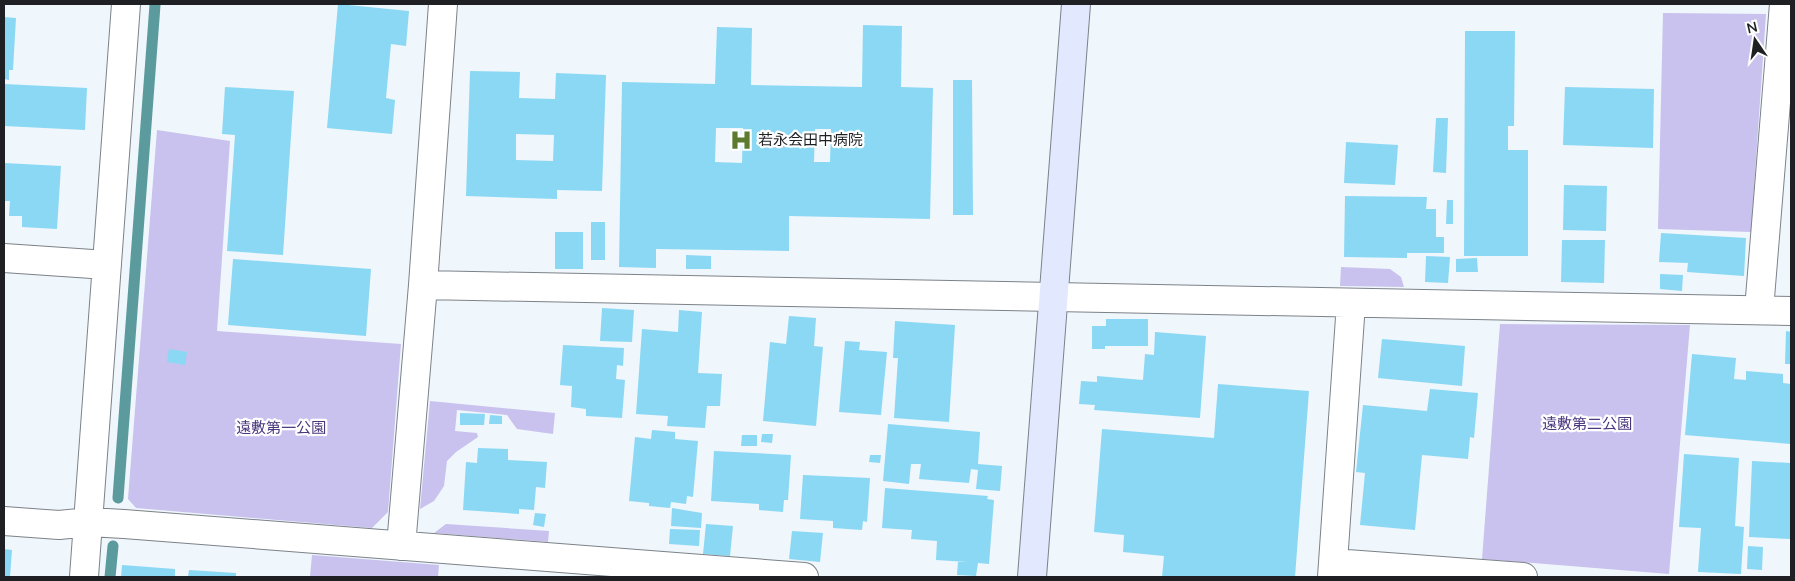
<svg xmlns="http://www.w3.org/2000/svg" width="1795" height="581" font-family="Mulish,'Noto Sans JP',sans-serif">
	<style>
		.green { fill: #c9c1ee }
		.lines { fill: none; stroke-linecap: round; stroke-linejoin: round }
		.stream { stroke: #5b9a9d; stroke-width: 11 }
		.building { fill: #8ad8f4; fill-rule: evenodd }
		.street-casing { stroke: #7c8288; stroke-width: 30 }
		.secondary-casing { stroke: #7c8288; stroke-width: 30 }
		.street { stroke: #fff; stroke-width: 28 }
		.secondary { stroke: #e2e9ff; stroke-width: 28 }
		.labels { text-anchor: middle; stroke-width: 4.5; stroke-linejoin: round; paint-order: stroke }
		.poi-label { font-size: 15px; fill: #1e2023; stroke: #fff; text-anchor: start }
		.park-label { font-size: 15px; fill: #4a377e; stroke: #fff }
	</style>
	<rect width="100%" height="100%" fill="#eff6fc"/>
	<path class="green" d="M1663 13 1766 14 1751 232 1658 229Z
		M157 130 230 141 217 331 401 344 388 512 372 528 136 508 128 499Z
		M1341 267 1390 269 1401 277 1404 287 1340 286Z
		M1500 324 1690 325 1669 574 1482 559Z
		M430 401 555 413 553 434 517 429 507 415 457 410 455 431 477 433 478 437 456 452 447 461 444 486 434 501 420 509Z
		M446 524 549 531 548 542 434 533Z
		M312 555 439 565 438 577H310Z"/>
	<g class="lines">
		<path class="stream" d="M118 498 155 5
			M110 577 113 546"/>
	</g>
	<path class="building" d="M338 4 409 11 406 46 391 44 386 98 395 100 392 134 327 128Z
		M4 17 16 18 13 70H9V80L4 79Z
		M863 25 902 26 901 87 933 88 930 219 789 216V251L656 249V268L619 267 622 82 715 84 717 27 752 28 751 85 862 87ZM716 128H743L742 163 715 162ZM815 129H831L830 162H814Z
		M1465 31H1515L1514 126H1508V150H1528V256H1464Z
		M470 71 520 72 519 98 555 99 556 73 606 75 602 191 557 190V199L466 196ZM516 134 554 135 553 161 516 160Z
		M953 80H972L973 215H953Z
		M4 84 87 88 85 130 4 126Z
		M225 87 294 91 283 255 227 251 235 135 222 134Z
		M1565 87 1654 89 1653 148 1563 145Z
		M1436 118H1448L1446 173 1433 172Z
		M1346 142 1398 145 1395 185 1344 183Z
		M4 163 61 166 57 229 22 227V216H9L10 201H4Z
		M1564 185 1607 186 1606 231 1563 230Z
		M1345 196 1427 197 1426 209H1436V237H1444V253H1407V258L1344 257Z
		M1447 200H1453V224H1446Z
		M591 222H605V260H591Z
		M555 232H583V269H555Z
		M1661 233 1746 238 1744 276 1687 272 1688 263 1659 262Z
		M1562 240H1605L1604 283 1561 282Z
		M686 255 711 256V269H686Z
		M1426 256 1450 257 1448 283 1425 282Z
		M1477 258 1478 272H1456V259Z
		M233 259 371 269 366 336 228 325Z
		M1660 274 1683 275 1682 291 1660 289Z
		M602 308 634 310 632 342 600 341Z
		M679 310 702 312 698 373 722 374 720 406H707L705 428 667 426 668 416 636 414 642 329 678 332Z
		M789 316 816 318 814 346 823 347 816 426 763 421 770 342 786 344Z
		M1106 319H1148V346H1105V349H1092V326H1106Z
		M895 321 955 325 949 422 894 418 898 358H893Z
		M1786 331 1791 332V364H1785Z
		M1155 332 1206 336 1200 418 1094 410 1095 405 1079 404 1081 381 1097 382V376L1143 380 1145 354 1154 355Z
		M1382 339 1465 346 1462 386 1378 378Z
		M845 341 860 342 859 350 887 352 881 415 839 412Z
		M563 345 624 348 623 366 617 365 616 379 625 380 622 418 586 416V409L571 407 572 386 560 385Z
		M169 349 187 352 185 365 167 362Z
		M1692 354 1736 358 1734 379 1746 380V371L1783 374V383L1791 384V444L1685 435Z
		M1218 384 1309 391 1295 577H1162L1164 556 1123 552 1124 535 1094 532 1102 429 1214 438Z
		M1430 389 1478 393 1474 438 1470 437 1468 459 1422 455 1415 530 1360 525 1365 473 1356 472 1363 405 1427 411Z
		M460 413 485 414 484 425H460Z
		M490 415 502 416V424H489Z
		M888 424 980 432 978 464 1002 466 1000 491 976 489 978 470 971 469 969 483 919 479 921 464H911L909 484 883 481Z
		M652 430 675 432V439L698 441 693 497 687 496 686 504 671 502 670 508 649 506V503L629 501 635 437 651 439Z
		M762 434H773L772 443 761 442Z
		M742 435H757V446H741Z
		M478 448 508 449V460L547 462 545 488 536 487 534 510 519 509V514L463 510 466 462 477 463Z
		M714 451 791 455 788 500H784L783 512 759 510V504L711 501Z
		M1684 454 1739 458 1735 526 1744 527 1741 574 1698 572 1701 528 1679 527Z
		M870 455H881L880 463 869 462Z
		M1752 461 1791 463V539L1749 537Z
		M803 475 870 478 867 522 863 521 862 530 833 528V521L800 519Z
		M885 488 988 496 987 499 994 500 989 564 978 563 976 576 957 575 958 562H967L936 560 937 541 911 539 912 530 882 528Z
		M672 508 702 513 701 528 671 526Z
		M535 513 546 514 544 527 533 525Z
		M706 524 733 526 730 556 703 554Z
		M670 529 700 530 699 546 669 544Z
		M792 531 823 533 820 562 789 559Z
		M1748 546 1763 547 1762 570 1747 569Z
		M4 549 12 550 10 577H4Z
		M122 565 175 569V577H121Z
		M189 570 236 573V577H188Z"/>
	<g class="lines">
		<g class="street-casing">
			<path id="street" d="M4 258 107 265
				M423 285 1791 311
				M1759 310 1784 4
				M4 521 59 525 89 522 124 524 804 577
				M401 546 423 285 443 4
				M1333 563 1523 577
				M84 577 126 4
				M1332 577 1351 303"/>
		</g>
		<g class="secondary-casing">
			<path id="secondary" d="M1032 577 1076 4"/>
		</g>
		<use href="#street" class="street"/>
		<use href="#secondary" class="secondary"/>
	</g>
	<defs>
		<g id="hospital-bare" transform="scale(1.725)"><path d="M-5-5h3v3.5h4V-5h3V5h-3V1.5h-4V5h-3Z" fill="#5e7a2f" stroke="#fff" stroke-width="2.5" paint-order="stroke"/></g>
	</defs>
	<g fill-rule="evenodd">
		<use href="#hospital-bare" x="741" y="140"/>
	</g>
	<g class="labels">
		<g class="poi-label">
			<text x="758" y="145">若永会田中病院</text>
		</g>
		<g class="park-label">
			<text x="1587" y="429">遠敷第二公園</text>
			<text x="281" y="433">遠敷第一公園</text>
		</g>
	</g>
	<rect width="1795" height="581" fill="none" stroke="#1e2023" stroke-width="10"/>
	<g transform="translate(1755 40) rotate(347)" stroke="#ffffff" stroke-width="4" paint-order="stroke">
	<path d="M0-4L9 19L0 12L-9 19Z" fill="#1e2023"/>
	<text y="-8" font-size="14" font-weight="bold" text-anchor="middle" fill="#1e2023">N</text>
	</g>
</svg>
